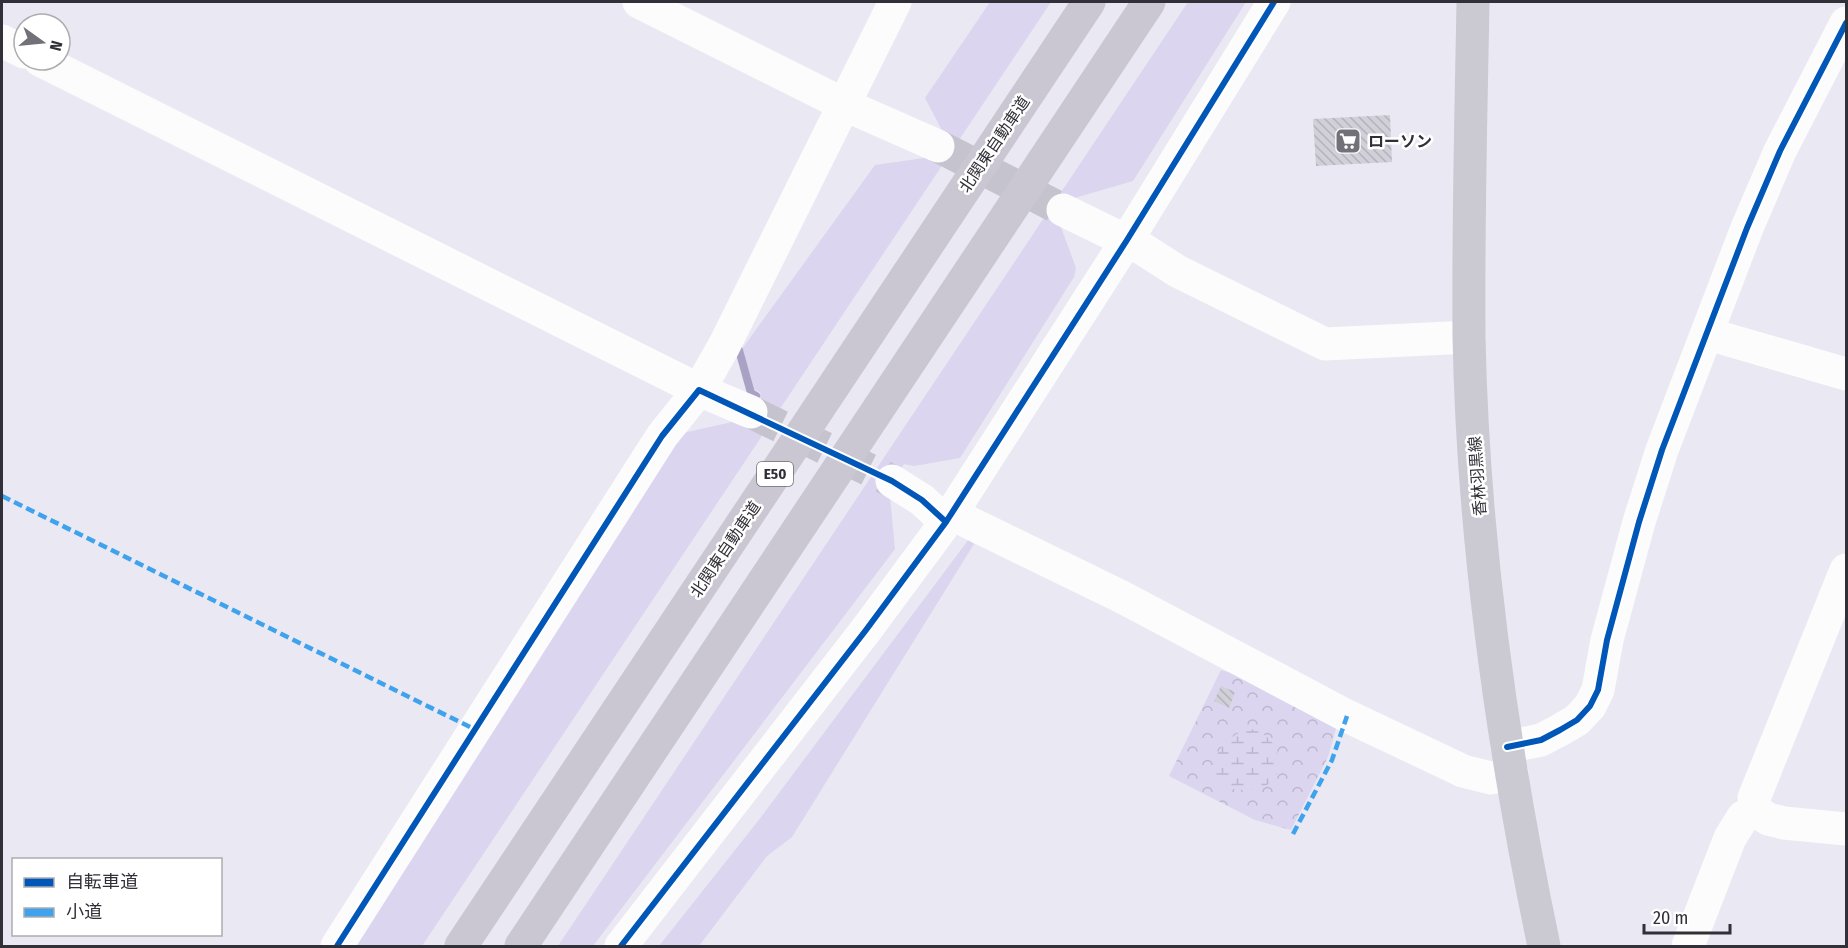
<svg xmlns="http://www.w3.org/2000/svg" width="1848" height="948" font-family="'Fira Sans Condensed','Noto Sans JP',sans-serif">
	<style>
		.grass { fill: #dbd5ef }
		.forest { fill: url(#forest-crowns) }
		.wetland { fill: url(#wetland-marsh) }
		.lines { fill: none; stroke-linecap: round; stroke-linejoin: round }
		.stream { stroke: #aaa2c4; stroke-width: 8 }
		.building { fill: url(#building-back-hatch) }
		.minor-tunnel { stroke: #c5c3cd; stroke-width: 33; stroke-dasharray: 33 16; stroke-linecap: butt }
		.minor { stroke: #fcfcfd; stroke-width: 33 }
		.major { stroke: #cbc9d1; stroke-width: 33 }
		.highway { stroke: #cac6d2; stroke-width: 33 }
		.quiet { stroke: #3ea3ec; stroke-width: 4.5; stroke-dasharray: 9 4.5; stroke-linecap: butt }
		.cycleway-casing { stroke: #fff; stroke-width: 10 }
		.cycleway { stroke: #0057b8; stroke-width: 6 }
		.labels { text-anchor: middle; stroke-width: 5; stroke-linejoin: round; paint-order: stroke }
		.shield { fill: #fff; stroke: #6f6d73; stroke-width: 1.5 }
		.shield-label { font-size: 15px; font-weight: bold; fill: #312f37 }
		.poi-label { font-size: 16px; font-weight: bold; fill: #312f37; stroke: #fff; text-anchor: start }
		.street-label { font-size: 16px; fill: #312f37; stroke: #fff }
	</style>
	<defs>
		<pattern id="forest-crowns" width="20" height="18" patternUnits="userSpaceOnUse" patternTransform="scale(1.5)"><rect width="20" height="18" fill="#dbd5ef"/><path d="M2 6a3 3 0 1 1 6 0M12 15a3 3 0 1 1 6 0" fill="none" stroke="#bcb7ce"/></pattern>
		<pattern id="wetland-marsh" width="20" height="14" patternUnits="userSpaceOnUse" patternTransform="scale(1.5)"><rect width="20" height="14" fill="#dbd5ef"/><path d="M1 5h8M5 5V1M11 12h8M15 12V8" fill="none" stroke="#bcb7ce"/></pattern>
		<pattern id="building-back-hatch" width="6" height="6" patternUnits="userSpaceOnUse" patternTransform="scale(1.5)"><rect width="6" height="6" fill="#d1cfd8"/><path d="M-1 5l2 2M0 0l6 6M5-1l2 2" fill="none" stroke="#b4b2ba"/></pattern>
	</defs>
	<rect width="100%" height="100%" fill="#eae8f2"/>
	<path class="grass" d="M990 2H1051L422 946H355L683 433 732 422 742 426 761 393 754 389 742 349 875 165 931 157 945 136 925 98Z
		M1188 2H1246L1133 181 1071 199 1058 219 1076 268 1074 277 960 458 914 466 904 464 885 493 890 497 895 549 593 946H558Z
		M969 539 974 544 792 837 767 856 699 946H659L758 821Z"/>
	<path class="forest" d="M1221 670 1241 676 1337 725 1328 757 1291 830 1255 820 1169 776Z"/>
	<path class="wetland" d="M1251 729C1274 734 1285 759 1275 779 1258 794 1235 791 1215 785 1204 761 1228 732 1251 729Z"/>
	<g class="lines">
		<path class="stream" d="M739 350 751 393 756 396"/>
	</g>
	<path class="building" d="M1390 115 1392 162 1316 166 1313 119Z
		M1221 686 1235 692 1229 708 1214 701Z"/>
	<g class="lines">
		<path class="minor-tunnel" d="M938 146 1063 210
			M751 412 892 481"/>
		<path class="minor" d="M639 2 845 105 938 146
			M2 41 24 52
			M40 60 699 390 751 412
			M1063 210 1143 249 1177 271 1325 344 1469 337
			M1708 334 1846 374
			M892 481 922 500 946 522
			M953 511 968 522 1122 597 1347 716 1463 771 1491 778 1512 773
			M1846 570 1754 798 1755 810 1768 819 1784 823 1846 829
			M1507 747 1541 740 1560 730 1577 720 1590 706 1598 690 1607 640 1639 522 1662 450 1747 228 1780 151 1846 23
			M337 946 662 436 699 390 724 346 895 2
			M621 946 866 630 946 522 1127 240 1274 2
			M1688 946 1730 838 1743 817 1755 810"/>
		<path class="major" d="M1473 2C1471 113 1468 224 1469 336 1473 541 1502 746 1544 946"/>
		<path class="highway" d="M461 946 1089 2
			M521 946 1149 2"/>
		<path class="quiet" d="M2 496 474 729
			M1293 834 1332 760 1347 716"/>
		<g class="cycleway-casing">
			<path id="cycleway" d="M1507 747 1541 740 1560 730 1577 720 1590 706 1598 690 1607 640 1639 522 1662 450 1747 228 1780 151 1846 23
				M337 946 662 436 699 390 892 481 922 500 946 522
				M621 946 866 630 946 522 1127 240 1274 2"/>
		</g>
		<use href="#cycleway" class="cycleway"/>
	</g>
	<defs>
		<g id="supermarket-square" transform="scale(1.35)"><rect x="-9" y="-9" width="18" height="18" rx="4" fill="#727078" stroke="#fff"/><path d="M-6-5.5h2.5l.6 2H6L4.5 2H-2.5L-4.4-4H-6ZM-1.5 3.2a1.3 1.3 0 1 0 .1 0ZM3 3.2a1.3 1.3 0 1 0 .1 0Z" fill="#fff"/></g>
	</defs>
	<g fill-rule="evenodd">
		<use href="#supermarket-square" x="1348" y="141"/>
	</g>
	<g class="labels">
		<rect class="shield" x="757" y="462" width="36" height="24" rx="4.5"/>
		<g class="shield-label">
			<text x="775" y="479">E50</text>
		</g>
		<g class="poi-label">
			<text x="1368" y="147">ローソン</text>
		</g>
		<g class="street-label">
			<text transform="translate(994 144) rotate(-56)" y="6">北関東自動車道</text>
			<text transform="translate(1477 476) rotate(-94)" y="6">香林羽黒線</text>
			<text transform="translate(725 549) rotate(-56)" y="6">北関東自動車道</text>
		</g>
	</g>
	<rect width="1848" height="948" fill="none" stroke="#312f37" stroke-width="6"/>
	<rect x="12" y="858" width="210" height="78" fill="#ffffff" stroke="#adacaf" stroke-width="1.5"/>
	<rect x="24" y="878" width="30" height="9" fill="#0057b8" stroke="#adacaf" stroke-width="1.5"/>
	<text x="66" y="888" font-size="18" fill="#312f37">自転車道</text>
	<rect x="24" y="908" width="30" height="9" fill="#3ea3ec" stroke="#adacaf" stroke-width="1.5"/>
	<text x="66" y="918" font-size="18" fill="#312f37">小道</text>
	<g transform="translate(42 42) rotate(105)"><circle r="28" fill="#ffffff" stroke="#adacaf" stroke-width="1.5"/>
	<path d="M0-4.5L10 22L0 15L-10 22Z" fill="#727078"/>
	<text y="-9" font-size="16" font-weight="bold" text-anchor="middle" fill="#312f37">N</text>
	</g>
	<path d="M1644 924v9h86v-9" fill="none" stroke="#312f37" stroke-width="3"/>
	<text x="1653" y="924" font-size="18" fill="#312f37" stroke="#ffffff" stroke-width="4.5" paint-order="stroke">20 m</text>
</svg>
